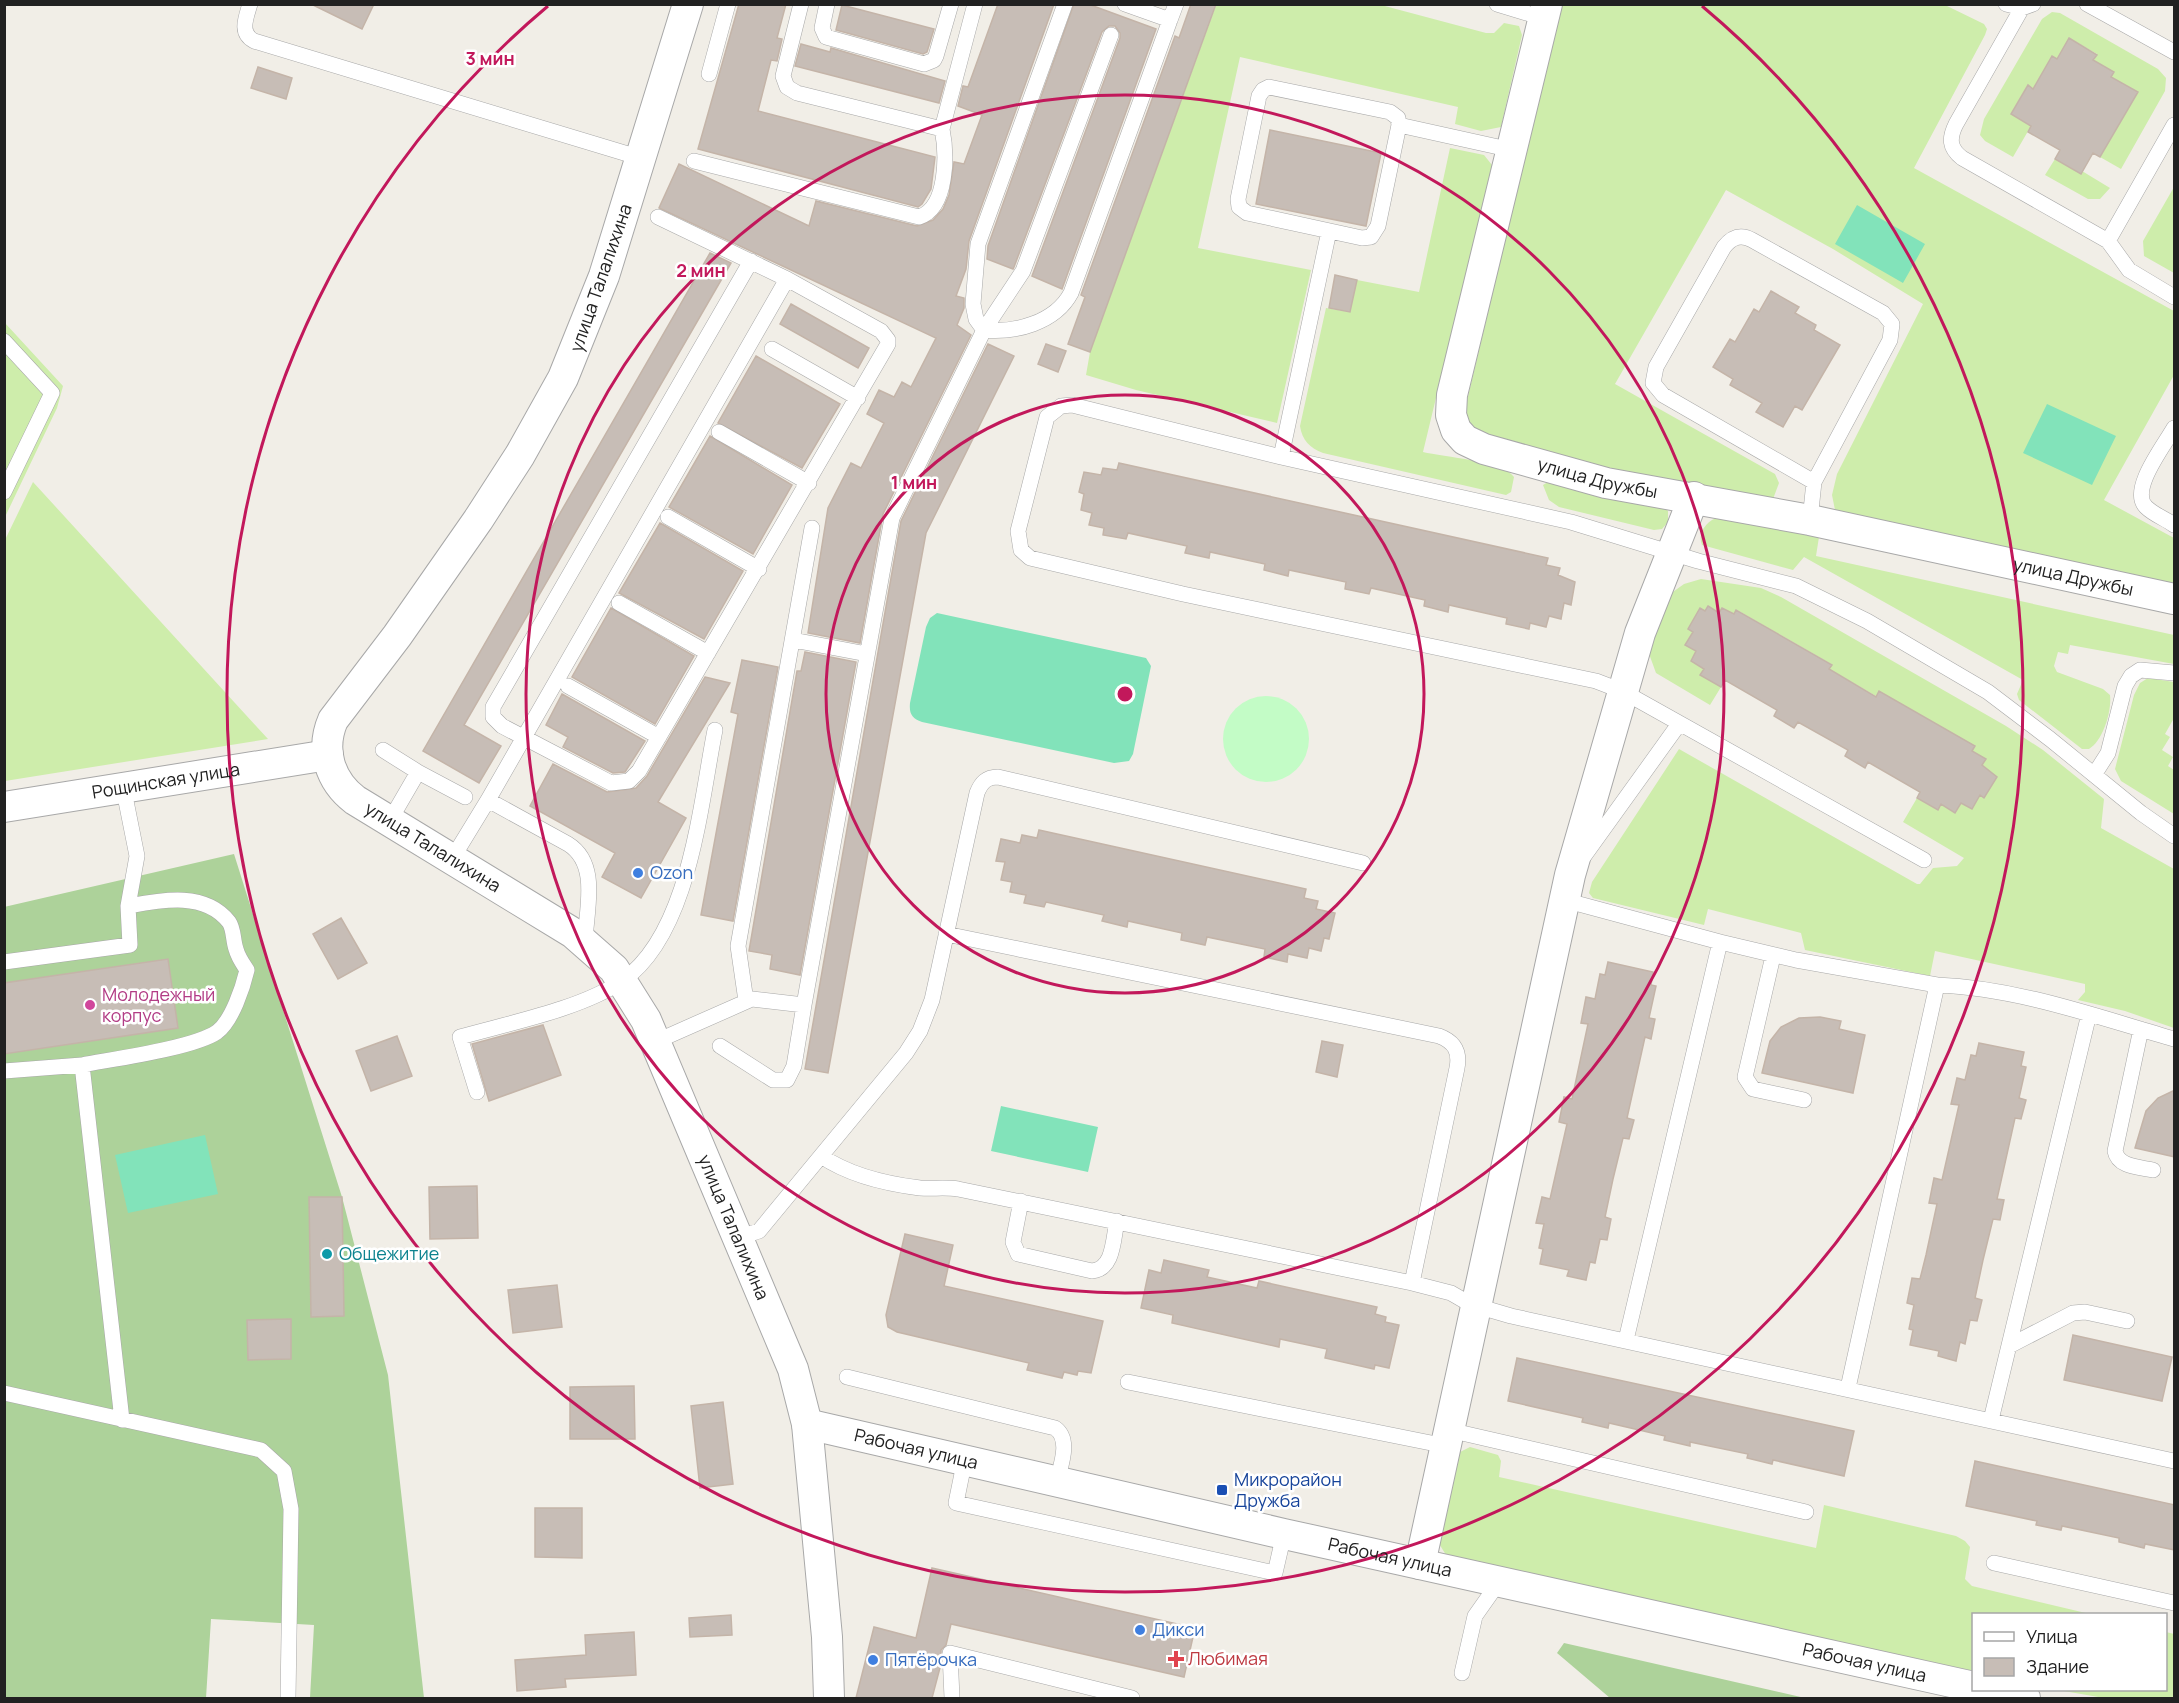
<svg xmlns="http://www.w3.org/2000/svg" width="2179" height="1703" font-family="Manrope,sans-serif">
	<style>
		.grass { fill: #ceedab }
		.forest { fill: #add29a }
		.park { fill: #c3fcc6 }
		.pitch { fill: #82e3ba }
		.building { fill: #c7bdb6; stroke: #c4b4a8; stroke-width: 1.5 }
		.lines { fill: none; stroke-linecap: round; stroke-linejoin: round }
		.lane-casing { stroke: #a8a8a8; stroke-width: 16 }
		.street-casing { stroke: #a8a8a8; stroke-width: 32 }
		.lane { stroke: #fff; stroke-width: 15 }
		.street { stroke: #fff; stroke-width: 30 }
		.ring { fill: none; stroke: #c2185b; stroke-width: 3 }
		.shop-dot { fill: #3f7fe0; stroke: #fff; stroke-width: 2 }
		.hotel-dot { fill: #d1479c; stroke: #fff; stroke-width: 2 }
		.culture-dot { fill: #0f9aa8; stroke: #fff; stroke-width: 2 }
		.transit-dot { fill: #1a4fb4; stroke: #fff; stroke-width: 2 }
		.health-dot { fill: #e0444e; stroke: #fff; stroke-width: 2 }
		.labels { text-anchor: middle; stroke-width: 5; stroke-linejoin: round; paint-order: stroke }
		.street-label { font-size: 18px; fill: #212121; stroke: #fff }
		.shop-label { font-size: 18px; fill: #366cbe; stroke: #fff; text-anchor: start }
		.hotel-label { font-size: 18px; fill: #b23c85; stroke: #fff; text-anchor: start }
		.culture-label { font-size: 18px; fill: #0d838f; stroke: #fff; text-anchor: start }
		.transit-label { font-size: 18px; fill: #164399; stroke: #fff; text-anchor: start }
		.health-label { font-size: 18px; fill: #be3a42; stroke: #fff; text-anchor: start }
		.centre { fill: #c2185b; stroke: #fff; stroke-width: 3 }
		.ring-label { font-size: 18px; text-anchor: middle; font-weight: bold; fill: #c2185b; stroke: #fff; stroke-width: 5; stroke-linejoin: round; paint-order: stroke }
	</style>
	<rect width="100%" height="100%" fill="#f1eee7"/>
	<path class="grass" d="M1216 5H1381L1486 33H1494L1504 23 1519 26 1522 35 1501 127 1481 131 1455 124 1458 107 1240 57 1198 248 1311 270 1277 423 1136 390 1086 375 1090 352Z
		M1561 5H1945L1984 24 1987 29 1985 35 1914 168 2174 311V375L2104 500 2174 538V584L1835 510 1832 495 1837 474 1923 304 1833 249 1726 190 1615 384 1775 474 1779 483 1773 499 1603 467 1479 433 1470 427 1465 409Z
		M2052 12 2060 13 2158 69 2166 78 2165 91 2121 169 2100 157 2138 92 2111 77 2114 72 2093 60 2097 54 2069 38 2057 59 2052 56 2033 89 2027 86 2011 114 2031 126 2013 157 1985 141 1980 135 1984 119 2042 19Z
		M1450 148 1484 155 1492 165 1423 452C1443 457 1504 461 1514 477L1511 492 1506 495 1323 453C1310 448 1302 440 1300 426L1326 308 1350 312 1357 280 1419 292Z
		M2055 159 2081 174 2082 171 2110 188 2100 199H2088L2045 175Z
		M2174 187V273L2144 256 2143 241Z
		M5 323 63 386 57 408 5 517Z
		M33 482 268 739 5 781V540Z
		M1548 482 1616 500 1665 508 1668 511V522L1662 529 1654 530 1559 507 1549 500 1543 485Z
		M1719 517 1819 537 1816 556 2174 635V664L2070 645 2068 654 2058 652 2054 666 2057 672 2103 689 2110 695C2112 711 2103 741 2089 749H2082L2019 700 2017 694 2023 680 1804 557 1793 570 1702 545C1697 533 1707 520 1719 517Z
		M1701 579 1761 588 1781 597 2006 726 2043 750 2104 799 2101 828 2174 869V1028L2125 1011 2078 1000 2085 992V984L1935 951 1930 976 1805 950 1801 933 1708 909 1704 925 1593 898 1589 893 1592 882 1679 749 1917 884H1920L1933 868 1957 866 1964 858 1903 822 1917 798 1938 810 1941 804 1955 813 1961 803 1972 809 1980 795 1984 798 1996 777 1982 765 1985 759 1829 669 1831 664 1737 610 1734 614 1722 608 1719 613 1708 606 1688 629 1693 632 1685 645 1696 651 1691 661 1704 669 1701 675 1721 687 1710 705 1656 673 1648 651 1670 594 1684 584Z
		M2148 678 2174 682V718L2165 734 2170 737 2162 750 2173 757 2168 766 2174 770V814L2121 781 2115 769 2134 695 2140 683Z
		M1470 1447 1498 1455 1501 1461 1499 1477 1816 1548 1824 1505 1956 1536 1965 1541 1970 1547 1965 1579 1972 1586 2090 1614H1974L1973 1671 1446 1555 1438 1542 1458 1453Z
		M2166 1632 2174 1634V1698H2104L2058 1690H2166Z"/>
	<path class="forest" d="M234 854 342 1197 388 1375 424 1698H310L314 1625 211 1619 206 1698H5L4 907Z
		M1564 1643 1805 1698H1610L1557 1653Z"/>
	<path class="park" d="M1223 739a43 43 0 1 1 86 0a43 43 0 1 1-86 0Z"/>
	<path class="pitch" d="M1857 205 1925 244 1903 283 1835 244Z
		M2047 404 2116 436 2092 485 2023 453Z
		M937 613 1146 658 1151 666 1133 754 1129 761 1114 763 922 722C912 718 909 714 910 703L926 627 930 618Z
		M1001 1106 1098 1127 1088 1172 991 1151Z
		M205 1135 218 1194 128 1213 115 1155Z"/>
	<path class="building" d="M311 4H374L362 29Z
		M739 4H786L777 38 782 39 777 61 771 60 758 111 935 157 931 189 922 204 918 207 698 149Z
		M998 4H1054L969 241 966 269 956 296 964 298V308L957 325 971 335 883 514 860 643 808 633 828 508 851 463 861 468 884 423 867 414 879 390 894 397 902 382 911 387 936 338 659 208 679 164 809 226 816 201 917 226 933 220 943 209 949 195 954 162 964 164 982 115 958 106 963 86 968 87Z
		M1074 4H1088L1156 29 1062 289 1032 276 1120 38V33L1115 26H1109L1102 32 1014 267 1013 269 987 259 988 246Z
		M1191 4H1216L1090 352 1068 344 1085 297 1081 295 1175 36 1179 38Z
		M842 5 934 29 927 52 923 54 836 30Z
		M2069 38 2097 55 2093 60 2114 72 2111 77 2138 92 2100 157 2093 153 2081 174 2055 159 2060 150 2028 132 2031 126 2011 114 2028 85 2033 89 2052 56 2057 59Z
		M801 44 830 52 831 48 945 81 939 103 795 66Z
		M258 67 292 78 286 99 251 88Z
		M1270 130 1381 153 1366 226 1256 204Z
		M710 253 731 263 464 725 501 746 479 783 423 751Z
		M1335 275 1357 280 1350 312 1329 308Z
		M1771 291 1799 307 1795 313 1816 325 1814 330 1840 345 1802 410 1795 406 1783 427 1756 412 1762 403 1730 385 1733 379 1713 367 1730 339 1735 342 1754 309 1759 312Z
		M791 304 869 348 858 368 780 324Z
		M988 344 1014 356 926 533 828 1073 805 1069 901 521Z
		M1046 344 1066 351 1058 372 1038 364Z
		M756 356 840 404 802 468 718 423Z
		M710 436 792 485 753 554 669 507Z
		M1119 463 1548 558 1546 565 1560 568 1558 575 1575 582 1571 605 1564 603 1561 619 1549 616 1546 627 1530 623 1529 629 1506 624 1507 618 1449 605 1448 612 1424 606 1425 600 1371 588 1369 594 1345 589 1346 582 1289 570 1288 576 1264 570 1265 564 1210 552 1209 558 1185 553 1187 546 1128 533 1126 539 1103 535 1104 528 1089 525 1092 513 1081 510 1084 494 1079 492 1084 472 1101 475 1103 468 1117 470Z
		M660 523 743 571 704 639 619 593Z
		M1708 606 1719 613 1722 608 1734 614 1736 610 1832 665 1829 669 1876 697 1879 691 1975 746 1972 751 1986 759 1982 765 1997 777 1984 798 1980 795 1972 809 1961 803 1955 813 1941 804 1938 810 1917 798 1920 792 1868 762 1865 768 1845 756 1848 750 1798 722 1794 728 1774 716 1777 710 1725 680 1721 687 1700 675 1704 669 1691 661 1696 651 1685 645 1693 632 1688 629 1700 608 1705 611Z
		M611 608 694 656 655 724 572 677Z
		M805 652 856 662 800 975 770 969 772 955 749 951 797 671H801Z
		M742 660 778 667 733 921 701 915 738 714 731 712Z
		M705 677 730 683 658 802 686 818 641 898 602 877 615 853 530 806 553 764 607 792 636 788 647 776Z
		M562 694 645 741 625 772 613 773 563 747 568 737 546 725Z
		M1039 830 1306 889 1304 898 1318 901 1316 909 1335 913 1329 939 1324 938 1321 951 1309 948 1307 958 1288 954 1287 962 1264 957 1265 949 1207 937 1205 945 1181 940 1182 933 1128 921 1127 927 1102 921 1104 915 1046 902 1044 907 1024 903 1026 895 1010 892 1012 882 1001 880 1005 862 996 861 1001 839 1020 843 1022 835 1037 838Z
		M341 918 367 963 338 979 313 934Z
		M168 959 178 1028 4 1054V983Z
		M1608 962 1653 972 1651 985 1656 986 1649 1018 1655 1019 1651 1039 1645 1037 1627 1118 1634 1120 1629 1139 1623 1138 1613 1179 1605 1217 1611 1219 1607 1240 1600 1239 1595 1263 1590 1262 1586 1280 1567 1276 1569 1270 1540 1264 1543 1249 1539 1248 1544 1224 1536 1223 1542 1197 1550 1199 1567 1124 1559 1122 1564 1097 1572 1099 1588 1024 1581 1023 1586 997 1595 999 1600 974 1605 975Z
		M1820 1017 1841 1021 1839 1029 1865 1035 1853 1093 1762 1073 1770 1041 1781 1027 1799 1018Z
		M543 1025 561 1075 489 1101 472 1044Z
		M397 1036 412 1076 371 1091 356 1051Z
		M1322 1041 1343 1045 1337 1077 1316 1072Z
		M1979 1043 2024 1052 2021 1066 2026 1067 2019 1098 2026 1100 2021 1119 2015 1118 1997 1199 2004 1200 2000 1220 1993 1219 1983 1260 1975 1298 1982 1300 1977 1321 1970 1320 1965 1344 1960 1342 1956 1361 1938 1356 1939 1351 1910 1345 1913 1330 1909 1329 1914 1305 1907 1303 1912 1278 1920 1279 1926 1255 1937 1204 1929 1203 1934 1178 1942 1180 1959 1105 1951 1104 1957 1078 1965 1080 1971 1055 1976 1056Z
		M2175 1090V1157L2135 1148 2146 1111 2158 1098Z
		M477 1186 478 1238 430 1239 429 1187Z
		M309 1197H342L344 1316 311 1317Z
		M905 1234 953 1245 944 1286 1103 1321 1091 1373 1078 1371 1077 1375 1064 1372 1062 1378 1027 1370 1029 1363 897 1332 888 1327 886 1315Z
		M1164 1260 1209 1270 1207 1277 1257 1288 1259 1281 1377 1307 1375 1314 1386 1317 1385 1322 1399 1325 1389 1368 1375 1365 1374 1369 1325 1358 1327 1349 1280 1339 1279 1347 1172 1323 1173 1315 1141 1308 1149 1270 1161 1273Z
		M557 1285 562 1327 513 1333 508 1290Z
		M291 1319V1359L248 1360 247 1320Z
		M2073 1335 2172 1357 2162 1401 2064 1380Z
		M1517 1358 1854 1431 1844 1476 1773 1460 1772 1464 1747 1458 1748 1454 1690 1442V1446L1664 1440 1665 1436 1609 1423 1608 1428 1582 1422 1583 1418 1508 1401Z
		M634 1386 635 1439H570V1387Z
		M723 1402 733 1484 700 1488 691 1406Z
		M1975 1461 2175 1505V1550L2145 1544 2144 1548 2119 1542V1538L2062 1526 2061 1530 2036 1525 2037 1521 1966 1506Z
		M535 1508H582V1558L535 1557Z
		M932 1568 1195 1628 1184 1677 951 1624 946 1645 941 1650V1664L932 1698H856L874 1627 916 1638Z
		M731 1615 732 1635 690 1637 689 1618Z
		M634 1632 636 1675 565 1679 566 1687 517 1691 515 1660 586 1655 585 1635Z"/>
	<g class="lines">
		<g class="lane-casing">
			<path id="lane" d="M250 4C246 18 239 33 254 41L641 158
				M801 4 783 76 787 87 797 93 942 129 975 4
				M827 4 822 28 826 37 924 64 934 60 936 56 951 4
				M1065 4 978 244 973 304 976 319 984 330C1015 333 1055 323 1071 293L1170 20 1125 4
				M1497 4 1543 18
				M2006 4 2022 8 2033 4
				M2087 4 2174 52
				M2022 8 1956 124C1949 138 1949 148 1962 158L2108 241 2129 270 2174 297
				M1170 20 1176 4
				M709 74 728 4
				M1399 125 1378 226 1371 237 1362 238 1247 213 1239 207 1238 199 1259 96 1263 90 1269 87 1390 112 1398 118 1399 125 1512 150
				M694 161 919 217C948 208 947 153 942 129
				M658 217 787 279 881 331 888 340V344L639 771 629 781 611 783 502 726 493 717V707L751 261
				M2108 241 2174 125
				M4 341 52 393 4 492
				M772 349 858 398
				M2174 428C2164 446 2129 490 2146 507 2154 515 2166 519 2174 525
				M719 432 809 483
				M1281 457 1329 231
				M668 517 759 569
				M1810 520 1814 482 1890 340 1892 324 1883 313 1752 240C1741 234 1732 237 1724 247L1656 367 1653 383 1663 395 1814 482
				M619 603 708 653
				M793 640 867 654
				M568 686 659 737
				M383 750 418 772
				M2094 775 2108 753 2125 686 2131 676 2140 670 2174 673
				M123 786 137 856 128 906
				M488 800 787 279
				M389 822 418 772 465 797
				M1584 856 1679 724
				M452 859 488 800 568 844C600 864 586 910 585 942
				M1924 860 1622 691 1596 681 1183 594 1030 558 1021 550 1018 531 1047 417 1061 406 1072 405 1281 457 1571 522 1698 561 1796 586 1867 621 1988 692 2050 739 2141 813 2174 836
				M1564 900 1720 942 1626 1340
				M946 934 1439 1036C1455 1042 1460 1052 1457 1068L1412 1283
				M1720 942 1796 960 1937 985
				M1773 956 1745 1077 1753 1089 1804 1100
				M4 962 130 945 128 906C161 900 205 891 229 922 234 929 233 941 236 949 238 957 243 964 247 970 243 987 232 1021 217 1032 194 1048 113 1059 82 1065L122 1420
				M746 1001 738 946 812 528
				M2141 1029 2115 1151C2118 1167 2139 1167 2153 1170
				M657 1041 752 999 804 1005 892 518 984 330 1023 271 1111 35
				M720 1046 773 1080H787L794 1066 804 1005
				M4 1071 82 1065
				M477 1092 460 1037C509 1023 581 1009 622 981 690 934 700 805 715 730
				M821 1156C849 1175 887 1184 920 1188 933 1189 945 1187 958 1189L1412 1283 1451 1293 1470 1304 1511 1316 2174 1461
				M1021 1201 1013 1242 1018 1254 1092 1271C1114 1269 1113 1239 1117 1221
				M737 1238 759 1231 906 1053 920 1031 932 1000 977 793C981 783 986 777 998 777L1363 863
				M2009 1346 2073 1313 2085 1312 2127 1321
				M847 1377 1055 1428C1071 1439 1061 1465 1057 1481
				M1128 1382 1446 1446
				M1848 1388 1937 985C2018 988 2097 1017 2174 1039
				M4 1393 261 1450 284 1471 291 1509 288 1698
				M1991 1420 2089 1014
				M1449 1430 1806 1512
				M965 1459 956 1503 1275 1573 1284 1534
				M1994 1563 2174 1603
				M1462 1673 1475 1616 1499 1582
				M952 1698 950 1653 1132 1698"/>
		</g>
		<g class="street-casing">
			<g id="street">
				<path id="s1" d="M688 4 604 276 563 378 520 455 478 520 397 636 333 720C320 750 330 781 355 800L573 933 614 969 646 1020 793 1369 807 1424 827 1637 829 1698"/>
				<path id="s2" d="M1547 4 1452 395 1451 415 1456 430 1465 440 1484 449 1606 483 1810 520 2174 599"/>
				<path id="s3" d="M4 807 328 755"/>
				<path id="s4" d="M807 1424 1284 1534 1974 1687"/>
				<path d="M1420 1564 1570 875 1640 633 1694 497"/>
				<path d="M1985 1690 2025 1698"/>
			</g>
		</g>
		<use href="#lane" class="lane"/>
		<use href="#street" class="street"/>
	</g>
	<g class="ring">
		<circle cx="1125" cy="694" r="299"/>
		<circle cx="1125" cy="694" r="599"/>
		<path d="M1702 6A898 898 0 1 1 548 6"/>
	</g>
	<g class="shop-dot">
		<circle cx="638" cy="873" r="6"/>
		<circle cx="1140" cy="1630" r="6"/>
		<circle cx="873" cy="1660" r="6"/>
	</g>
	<circle class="hotel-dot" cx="90" cy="1005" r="6"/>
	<circle class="culture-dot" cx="327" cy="1254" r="6"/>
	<rect class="transit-dot" x="1216" y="1484" width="12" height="12" rx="3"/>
	<path class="health-dot" d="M1173 1650h6v6h6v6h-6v6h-6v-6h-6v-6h6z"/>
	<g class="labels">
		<g class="street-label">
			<text transform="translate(601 278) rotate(-71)" y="6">улица Талалихина</text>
			<text dy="6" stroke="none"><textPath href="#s2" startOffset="590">улица Дружбы</textPath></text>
			<text dy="6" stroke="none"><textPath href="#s2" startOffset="1076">улица Дружбы</textPath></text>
			<text dy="6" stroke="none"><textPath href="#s3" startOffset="164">Рощинская улица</textPath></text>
			<text dy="6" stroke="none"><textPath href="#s1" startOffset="988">улица Талалихина</textPath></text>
			<text dy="6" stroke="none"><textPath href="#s1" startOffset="1492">улица Талалихина</textPath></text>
			<text dy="6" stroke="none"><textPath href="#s4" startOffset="112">Рабочая улица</textPath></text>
			<text dy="6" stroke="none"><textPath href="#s4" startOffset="598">Рабочая улица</textPath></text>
			<text dy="6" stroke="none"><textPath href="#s4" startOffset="1084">Рабочая улица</textPath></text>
		</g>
		<g class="shop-label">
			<text x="650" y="879">Ozon</text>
			<text x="1152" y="1636">Дикси</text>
			<text x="885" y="1666">Пятёрочка</text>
		</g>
		<g class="hotel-label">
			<text x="102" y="1001">Молодежный<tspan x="102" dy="21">корпус</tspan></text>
		</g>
		<g class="culture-label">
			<text x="339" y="1260">Общежитие</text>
		</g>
		<g class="transit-label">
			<text x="1234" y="1486">Микрорайон<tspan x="1234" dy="21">Дружба</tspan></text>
		</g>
		<g class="health-label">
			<text x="1188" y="1665">Любимая</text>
		</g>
	</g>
	<circle cx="1125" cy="694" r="9" class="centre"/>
	<g class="ring-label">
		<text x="490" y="65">3 мин</text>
		<text x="701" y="277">2 мин</text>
		<text x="914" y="489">1 мин</text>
	</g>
	<rect width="2179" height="1703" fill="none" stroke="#212121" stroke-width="12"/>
	<rect x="1972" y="1613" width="195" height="78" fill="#ffffff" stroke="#a6a6a6" stroke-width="1.5"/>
	<rect x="1984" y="1632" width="30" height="9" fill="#ffffff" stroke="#a6a6a6" stroke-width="1.5"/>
	<text x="2026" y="1643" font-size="18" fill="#212121">Улица</text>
	<rect x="1984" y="1658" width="30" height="18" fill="#c7bdb6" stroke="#a6a6a6" stroke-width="1.5"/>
	<text x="2026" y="1673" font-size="18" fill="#212121">Здание</text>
</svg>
